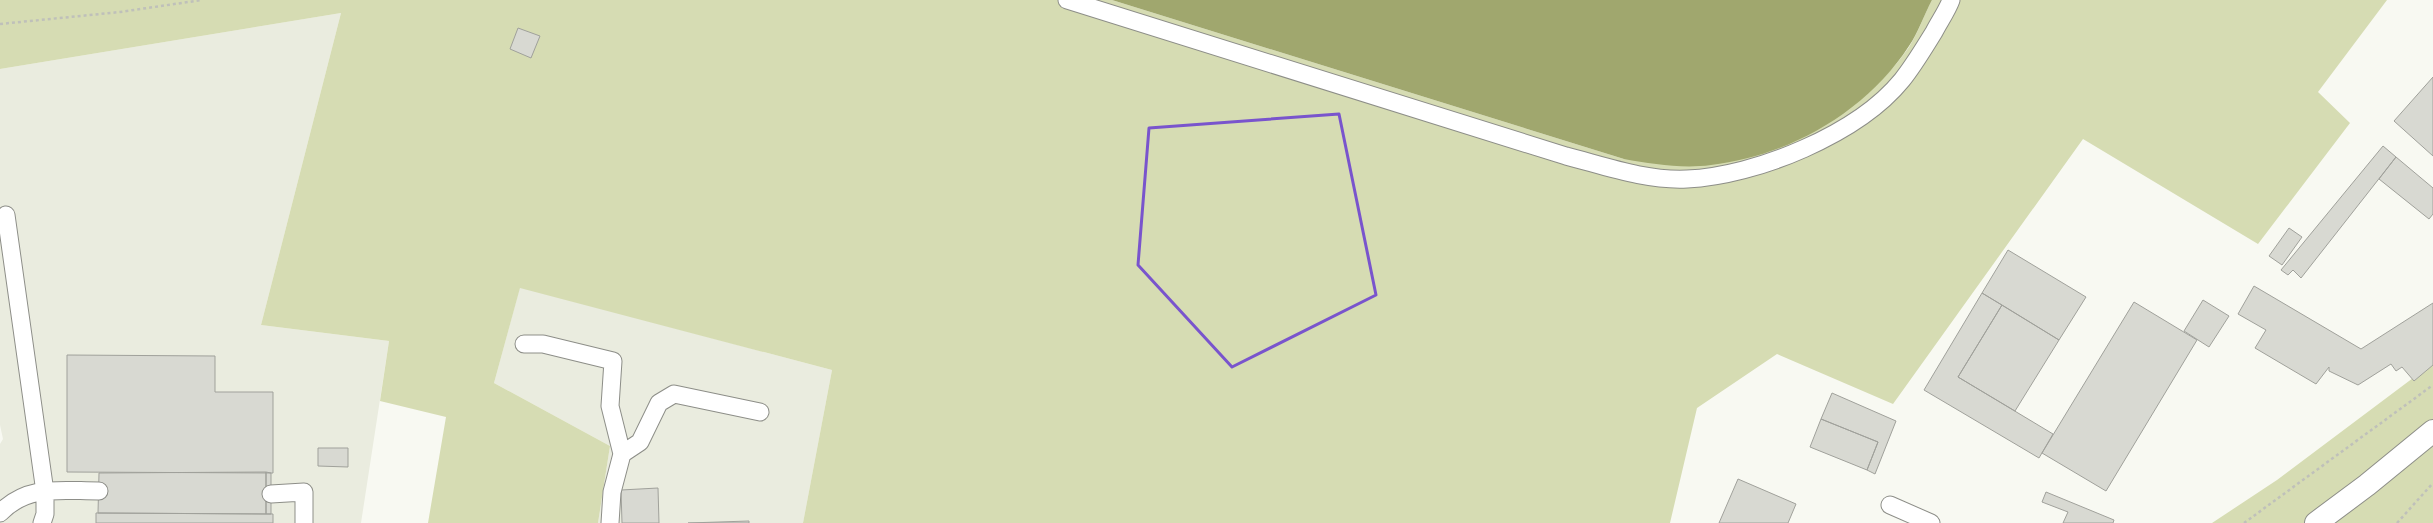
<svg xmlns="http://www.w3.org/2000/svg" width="2433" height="523" font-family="Raleway,sans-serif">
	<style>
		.built { fill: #eaecdf }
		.green { fill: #d6dcb3 }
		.water { fill: #a0a76e }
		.building { fill: #d8d9d2; stroke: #a0a19b }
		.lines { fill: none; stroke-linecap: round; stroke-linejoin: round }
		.service-casing { stroke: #8d8e88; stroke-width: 19 }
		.secondary-casing { stroke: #8d8e88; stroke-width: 24 }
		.path { stroke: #bfc0ba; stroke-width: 2.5; stroke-dasharray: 3 3; stroke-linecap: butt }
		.service { stroke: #fff; stroke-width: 17 }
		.secondary { stroke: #fff; stroke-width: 22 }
		.marked { fill: none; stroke: #7954cd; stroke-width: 3; stroke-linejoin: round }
	</style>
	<rect width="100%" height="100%" fill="#f8f9f2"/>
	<path class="built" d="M341 13 261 325 389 341 361 523H0V444L3 439 0 425V69Z
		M520 287 832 370 803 523H598L610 446 494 383Z"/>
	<path class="green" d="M0 0H1112L1624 159 1780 147C1831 126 1877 93 1909 47 1918 33 1924 15 1932 0H2387L2318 92 2350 123 2258 244 2083 139 1893 404 1777 354 1697 408 1670 523H803L832 370 520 288 494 383 610 446 598 523H428L446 417 380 401 389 341 261 325 341 13 0 69Z
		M2433 363V523H2212L2277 480Z"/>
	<path class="water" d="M1112 0H1932C1924 15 1918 33 1909 46 1866 112 1789 156 1711 165 1683 169 1652 164 1624 159Z"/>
	<path class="building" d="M518 28 540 36 531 58 510 49Z
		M2433 77V156L2394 121Z
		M2383 146 2396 157 2301 278 2293 270 2288 275 2281 270Z
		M2396 157 2433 188V214L2429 219 2379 179Z
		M2289 228 2302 237 2282 265 2269 256Z
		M2008 250 2086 297 2059 340 1982 293Z
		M2254 286 2361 349 2433 303V365L2414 381 2402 367 2396 371 2391 364 2358 385 2329 371V367L2316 384 2255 348 2266 330 2238 314Z
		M1982 293 2002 305 1958 377 2053 434 2039 458 1924 390Z
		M2203 300 2229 316 2209 347 2184 331Z
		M2134 302 2197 340 2106 491 2042 453Z
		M2002 305 2059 340 2015 411 1958 377Z
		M67 355 215 356V392H273V473L67 472Z
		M1832 393 1896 421 1875 474 1867 470 1878 442 1821 419Z
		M1821 419 1878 442 1867 470 1810 447Z
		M318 448H348V467L318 466Z
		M266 472V514L98 513 99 473Z
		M266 472 271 473V514H266Z
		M1738 479 1796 504 1788 523H1719Z
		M658 488 659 523H622L621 490Z
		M2046 492 2114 520 2113 523H2063L2068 512 2042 502Z
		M96 513 273 514V523H96Z
		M749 521V523H688Z"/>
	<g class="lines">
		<g class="service-casing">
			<path id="service" d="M1067 0 1566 156C1605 166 1646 181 1687 179 1756 176 1858 134 1902 80 1914 65 1924 48 1934 32 1939 22 1947 11 1951 0
				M6 215 45 492V514L42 523
				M524 344H543L613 361 610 406 622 454 612 492 610 523
				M622 454 640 442 659 403 674 394 760 412
				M271 494 304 492V523
				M1890 505 1931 523
				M0 513C28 484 61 491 99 491"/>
		</g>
		<g class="secondary-casing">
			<path id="secondary" d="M2316 523 2367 485 2433 431"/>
		</g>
		<path class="path" d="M0 24 120 12 202 0
			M2244 523 2433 385
			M2397 523 2433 483"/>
		<use href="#service" class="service"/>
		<use href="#secondary" class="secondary"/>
	</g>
	<path class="marked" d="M1339 114 1376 295 1232 367 1138 265 1149 128Z"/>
</svg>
